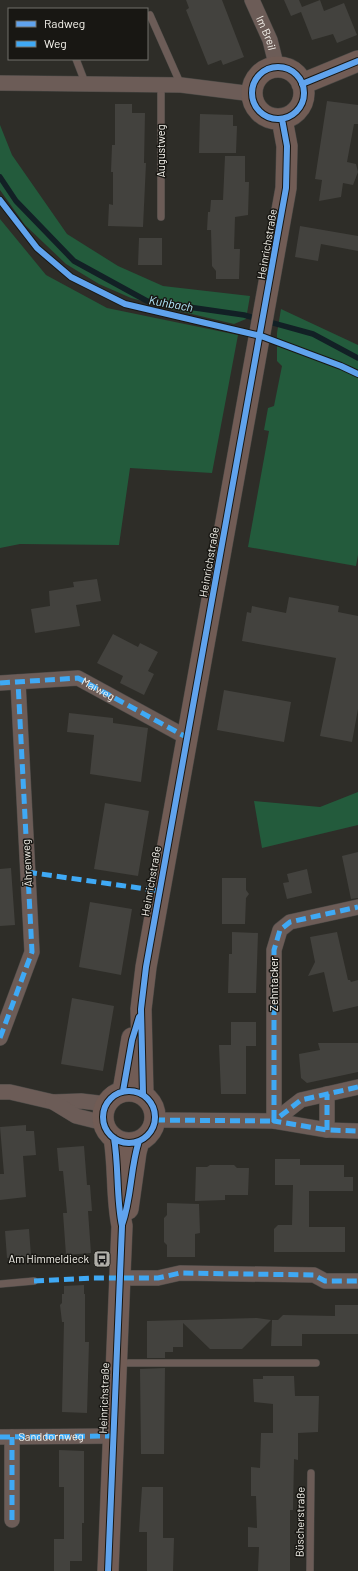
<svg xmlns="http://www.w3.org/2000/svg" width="358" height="1571" font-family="Barlow,sans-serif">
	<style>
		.green { fill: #235b3c }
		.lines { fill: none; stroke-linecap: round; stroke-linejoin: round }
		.stream { stroke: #122025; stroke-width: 5.5 }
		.building { fill: #43423e }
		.lane-casing { stroke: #494845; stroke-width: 8 }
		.street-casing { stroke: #494845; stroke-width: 16 }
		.secondary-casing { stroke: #494845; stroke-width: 22 }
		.lane { stroke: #6c5c57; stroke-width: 7 }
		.street { stroke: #6c5c57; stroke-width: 15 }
		.secondary { stroke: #715c55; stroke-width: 21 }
		.quiet { stroke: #3fa9f5; stroke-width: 5; stroke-dasharray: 10 5; stroke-linecap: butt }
		.cycleway-casing { stroke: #181713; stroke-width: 8 }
		.cycleway { stroke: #60a3ed; stroke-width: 6 }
		.labels { text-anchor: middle; stroke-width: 3; stroke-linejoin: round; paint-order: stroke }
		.street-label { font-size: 11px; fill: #f7f5ee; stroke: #181713 }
		.poi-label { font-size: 11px; fill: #f7f5ee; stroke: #181713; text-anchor: end }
		.water-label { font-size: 12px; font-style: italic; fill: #b5ebff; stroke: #181713 }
	</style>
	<rect width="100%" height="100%" fill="#2e2d28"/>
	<path class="green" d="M0 125 12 155 67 234 118 266 163 286 250 296 246 319 234 324 179 311 131 298 99 284 66 264 25 225 0 190Z
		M0 219 46 275 107 308 238 335 212 473 130 468 119 545 20 544 0 548Z
		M281 309 358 345V555L356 566 248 547 269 431 264 430 268 408 274 406 282 366 277 361V333Z
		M358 792V825L262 848 254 801 320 807Z"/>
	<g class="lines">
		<path class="stream" d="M0 177 16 201 74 261 147 301 244 315 313 334 358 358"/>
	</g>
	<path class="building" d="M186 0H222L244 57 223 65 221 60 208 65 186 10 189 8Z
		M284 0H299L302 7 320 0 324 11 344 3 357 35 337 43 333 34 312 40 301 12 291 16Z
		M327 101 358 105V124H354L347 162 356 164 358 172 353 185 343 183 341 197 319 201 322 180 315 179Z
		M115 104H132V113H145L144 163H146L143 227 108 226 109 204 113 205V172H111L112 145H115Z
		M200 114 233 115V126H237L236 153H199Z
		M225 156H245V182H249L248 215 235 217 234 249H240L239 279H216V271L212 266 211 230H207L208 212H210L211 200H223Z
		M300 226 358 236V251L321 244 318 261 295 257Z
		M139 238H162V265H138Z
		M97 579 101 601 76 605 80 626 35 633 31 609 50 606 49 591 74 587 73 582Z
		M289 597 339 606 338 612 358 616V709L352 742 320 736 336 658 242 641 247 612 251 613 252 606 286 613Z
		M113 634 138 647 140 643 158 652 148 671 154 674 144 695 120 683 123 676 97 663Z
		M224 690 291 702 284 742 217 730Z
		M69 713 113 718V723L148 728 141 782 90 774 94 735 67 732Z
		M105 803 149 811 138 876 94 869Z
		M358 852V898L351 899 342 856Z
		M11 868 15 925 0 926V869Z
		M307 869 312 893 287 899 283 883 289 882 287 874Z
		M222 878H246V890L249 894 246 898 245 924H222Z
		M90 902 132 909 121 975 79 967Z
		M232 932 258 933 256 993H228L229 954H232Z
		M337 932 348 980H350L351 982 358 980V1006L333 1012 324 972 308 976 315 962 310 937Z
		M72 998 114 1006 103 1071 61 1064Z
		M231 1022H256V1046H246V1094H221L219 1045H231Z
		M318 1043H358V1072L307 1083 301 1078 299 1054 320 1050Z
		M26 1125V1131H34L36 1155 23 1156 26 1197 0 1200V1174H4L0 1127Z
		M84 1146 87 1185H90L92 1211H88L91 1253 66 1255 63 1213H67L63 1171H59L57 1148Z
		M275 1159H300V1165H344V1177H353V1191H309V1227H345V1252H274V1229L278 1225H292L293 1185H275Z
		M210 1165H234L237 1168H249L248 1195H225V1200L195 1201 196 1167H207Z
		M167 1203 199 1204 200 1233 195 1234V1257H167V1245L164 1242V1218L167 1215Z
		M29 1229 31 1256 7 1258 5 1231Z
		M84 1285V1294H85V1342H89L87 1413 62 1412 64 1322H62L60 1305 62 1303V1294H64V1286Z
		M335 1305H358V1334H302V1346H271L272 1320H278L283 1315 335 1316Z
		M257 1318 271 1320 242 1349H210L183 1323V1347H173V1352H165V1358H147V1321Z
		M165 1368 164 1454H141L140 1369Z
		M263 1376H294L295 1396H319L318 1432 298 1433V1460L294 1459 293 1510H290V1571H258L259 1547H248V1527L257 1528 256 1496H251V1467L260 1468 261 1433H273V1404L254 1402 253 1379H263Z
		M59 1450 84 1451V1523H82V1561H70V1571H54V1539H64V1487H59Z
		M142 1487H163V1538H174L173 1571H147V1532H139Z"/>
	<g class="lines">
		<g class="lane-casing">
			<path id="lane" d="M150 15 181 85
				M76 59 86 85
				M161 217V85
				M0 1284 34 1281
				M117 1363H316
				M310 1571 311 1473"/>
		</g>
		<g class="street-casing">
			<g id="street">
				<path id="s1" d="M252 0 270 40 277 68"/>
				<path d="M0 83 181 85 253 94"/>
				<path id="s2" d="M0 683 78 678 188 738"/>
				<path d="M0 1038 32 952 18 682"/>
				<path d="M358 1087 301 1100 274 1121 327 1130 358 1131"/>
				<path d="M0 1092H10L53 1102 81 1101 107 1104"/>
				<path d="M53 1102 76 1116 104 1123"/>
				<path d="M155 1120 274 1121V950L280 930 290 922 358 907"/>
				<path d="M327 1130V1094"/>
				<path d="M120 1278H158L180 1273 314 1275 325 1281H358"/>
				<path d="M0 1437 113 1436"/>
				<path d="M12 1520V1437"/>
			</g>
		</g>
		<g class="secondary-casing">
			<path id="secondary" d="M252 93a26 26 0 1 1 52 0a26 26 0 1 1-52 0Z
				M302 84 358 61
				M123 1091 132 1038
				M103 1117a26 26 0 1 1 52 0a26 26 0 1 1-52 0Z
				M143 1094 141 1009 146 967 286 188 287 146 282 119
				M128 1209 136 1152 139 1141
				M108 1571 122 1226C116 1197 119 1167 114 1138"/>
		</g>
		<use href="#lane" class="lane"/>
		<use href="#street" class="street"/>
		<use href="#secondary" class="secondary"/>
		<g class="quiet">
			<path d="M0 683 78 678 188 738"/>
			<path d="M27 872 160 891"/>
			<path d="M0 1038 32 952 18 682"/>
			<path d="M358 1087 301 1100 274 1121 327 1130 358 1131"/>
			<path d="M155 1120 274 1121V950L280 930 290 922 358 907"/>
			<path d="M327 1130V1094"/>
			<path d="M34 1281 93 1278H158L180 1273 314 1275 325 1281H358"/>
			<path id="s3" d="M0 1437 113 1436"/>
			<path d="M12 1520V1437"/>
		</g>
		<g class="cycleway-casing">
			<path id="cycleway" d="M252 93a26 26 0 1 1 52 0a26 26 0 1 1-52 0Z
				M302 84 358 61
				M0 200 37 248 71 277 125 304 261 336 341 366 358 374
				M123 1091 132 1040 139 1017
				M103 1117a26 26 0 1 1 52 0a26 26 0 1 1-52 0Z
				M143 1094 141 1009 146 967 286 188 287 146 282 119
				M122 1225C132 1197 130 1168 139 1141
				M108 1571 122 1226C116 1197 119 1167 114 1138"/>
		</g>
		<use href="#cycleway" class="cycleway"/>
	</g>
	<defs>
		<g id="bus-square" transform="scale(0.9)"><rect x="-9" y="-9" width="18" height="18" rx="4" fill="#b1afa9" stroke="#181713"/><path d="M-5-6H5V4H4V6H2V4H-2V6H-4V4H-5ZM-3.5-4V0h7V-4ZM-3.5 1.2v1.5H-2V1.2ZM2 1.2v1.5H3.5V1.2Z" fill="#111"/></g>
	</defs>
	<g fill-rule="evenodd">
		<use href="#bus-square" x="102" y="1259"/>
	</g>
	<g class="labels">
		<g class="street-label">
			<text dy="4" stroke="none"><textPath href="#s1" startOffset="36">Im Breil</textPath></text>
			<text transform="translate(161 151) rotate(-90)" y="4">Augustweg</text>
			<text transform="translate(267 244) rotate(-80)" y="4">Heinrichstraße</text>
			<text transform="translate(209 562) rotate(-80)" y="4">Heinrichstraße</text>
			<text dy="4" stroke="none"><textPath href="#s2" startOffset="101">Maiweg</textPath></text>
			<text transform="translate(27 863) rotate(-93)" y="4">Ährenweg</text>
			<text transform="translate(151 881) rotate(-80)" y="4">Heinrichstraße</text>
			<text transform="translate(274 984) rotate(-90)" y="4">Zehntacker</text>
			<text transform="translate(104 1398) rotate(-88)" y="4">Heinrichstraße</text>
			<text dy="4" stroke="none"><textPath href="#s3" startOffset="51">Sanddornweg</textPath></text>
			<text transform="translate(300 1522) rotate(-89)" y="4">Büscherstraße</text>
		</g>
		<g class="poi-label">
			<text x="89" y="1263">Am Himmeldieck</text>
		</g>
		<g class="water-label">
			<text transform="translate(171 304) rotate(10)" y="4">Kuhbach</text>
		</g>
	</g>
	<rect x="8" y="8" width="140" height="52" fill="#181713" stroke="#71706b"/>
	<rect x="16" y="21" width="20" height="6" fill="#60a3ed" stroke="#71706b"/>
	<text x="44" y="28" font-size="12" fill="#f7f5ee">Radweg</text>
	<rect x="16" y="41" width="20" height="6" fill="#3fa9f5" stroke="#71706b"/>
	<text x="44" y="48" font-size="12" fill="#f7f5ee">Weg</text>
</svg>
